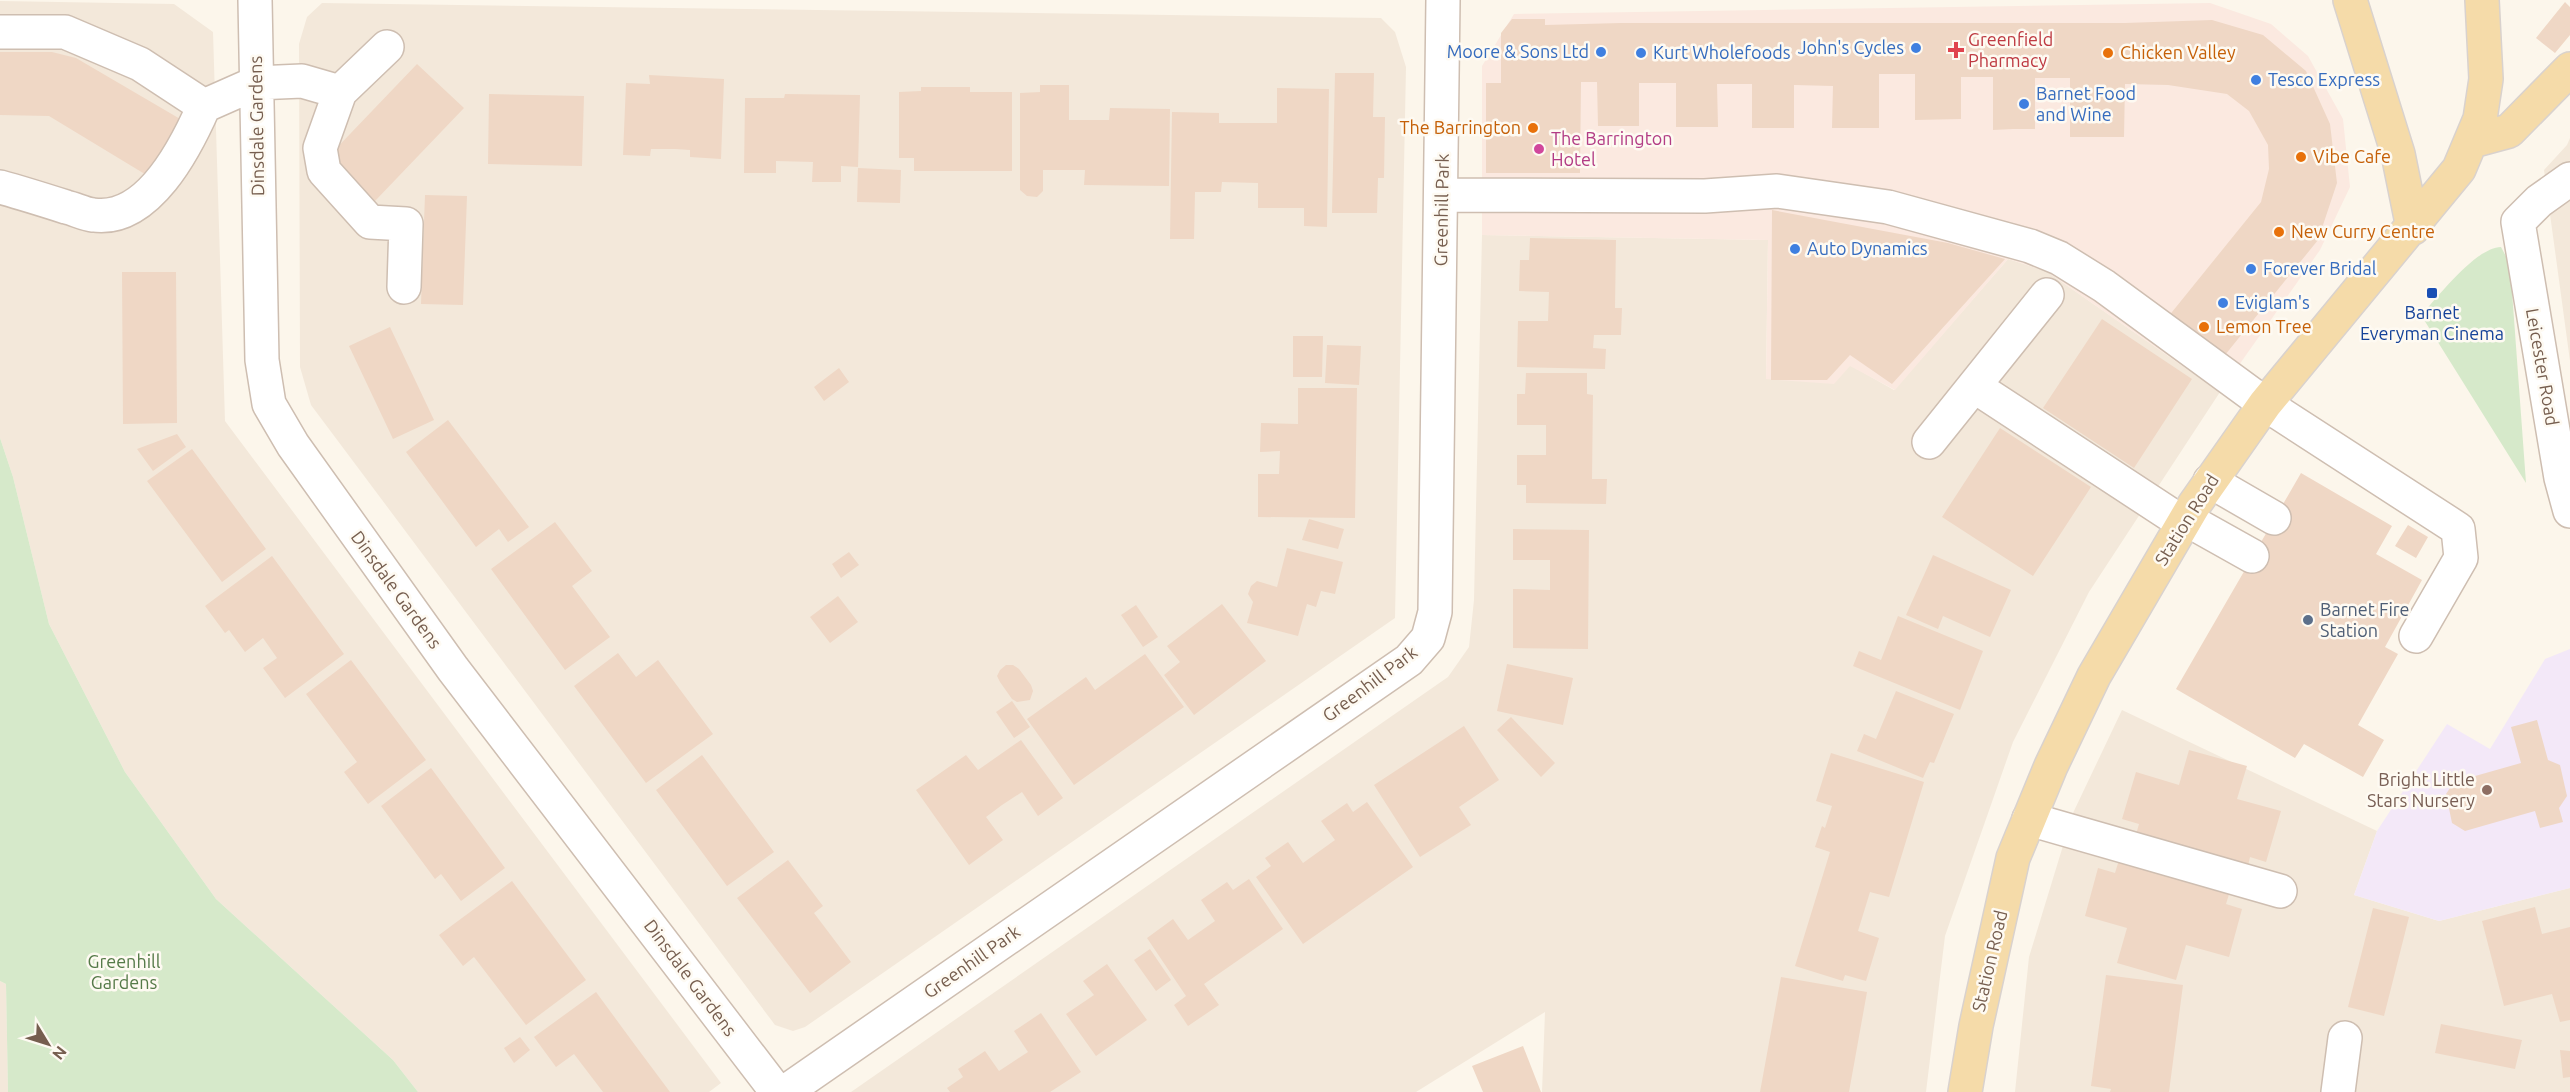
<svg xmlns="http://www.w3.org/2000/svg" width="2570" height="1092" font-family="Ubuntu,sans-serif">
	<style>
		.residential { fill: #f3e8da }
		.commercial { fill: #fbe9e0 }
		.education { fill: #f3e8f8 }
		.green { fill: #d6e9ca }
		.building { fill: #efd7c5 }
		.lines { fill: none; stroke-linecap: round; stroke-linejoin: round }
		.minor-casing { stroke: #cebeb1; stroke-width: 36 }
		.major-casing { stroke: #d9d2ce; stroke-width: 36 }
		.minor { stroke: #fff; stroke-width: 33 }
		.major { stroke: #f5dba9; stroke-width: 33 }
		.shop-dot { fill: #3f7fe0; stroke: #fefaf2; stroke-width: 2 }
		.health-dot { fill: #e0444e; stroke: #fefaf2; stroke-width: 2 }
		.food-dot { fill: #e8710a; stroke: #fefaf2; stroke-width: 2 }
		.hotel-dot { fill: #d1479c; stroke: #fefaf2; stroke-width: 2 }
		.transit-dot { fill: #1a4fb4; stroke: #fefaf2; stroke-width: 2 }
		.service-dot { fill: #5c6f8a; stroke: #fefaf2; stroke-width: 2 }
		.education-dot { fill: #8d6e63; stroke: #fefaf2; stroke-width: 2 }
		.labels { text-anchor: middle; stroke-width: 5; stroke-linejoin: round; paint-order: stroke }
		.health-label { font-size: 18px; fill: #be3a42; stroke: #fefaf2; text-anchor: start }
		.shop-label { font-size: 18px; fill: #366cbe; stroke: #fefaf2; text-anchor: start }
		.food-label { font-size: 18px; fill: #c56008; stroke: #fefaf2; text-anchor: start }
		.street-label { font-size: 18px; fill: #765e4f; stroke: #fefaf2 }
		.hotel-label { font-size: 18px; fill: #b23c85; stroke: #fefaf2; text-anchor: start }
		.transit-label { font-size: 18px; fill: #164399; stroke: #fefaf2 }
		.service-label { font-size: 18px; fill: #4e5e75; stroke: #fefaf2; text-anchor: start }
		.education-label { font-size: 18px; fill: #785e54; stroke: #fefaf2; text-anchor: end }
		.park-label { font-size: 18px; fill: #557a48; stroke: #fefaf2 }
	</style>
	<rect width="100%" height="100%" fill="#fcf6eb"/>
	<path class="residential" d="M0 1 174 4 213 32 225 421 721 1083 709 1092H418L393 1060 216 899 125 772 49 624 13 477 0 438Z
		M322 3 1381 18 1395 32 1406 67 1395 618 805 1027 793 1031 775 1025 311 405 300 367 299 44 307 17Z
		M2570 138V361L2544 170 2567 145Z
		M1482 235 1768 240 1766 379 1850 365 1894 390 2008 259 2046 271 2220 392 2089 592 2013 742 1945 936 1926 1092H1542L1545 1012 1416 1092H851L1448 677 1469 647 1474 600Z
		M2122 710 2377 831 2354 895 2439 921 2570 888V1092H2015L2029 957 2073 813Z
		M0 981 6 984 8 1092H0Z"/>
	<path class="commercial" d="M2210 3 2271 24 2308 56 2343 119 2350 187 2320 250 2220 392 2046 271 2008 259 1895 390 1850 366 1834 384 1766 379 1768 240 1482 235V66L1514 14Z"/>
	<path class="education" d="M2570 649V888L2439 921 2354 895 2377 831 2447 724 2490 749 2545 659Z"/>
	<path class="green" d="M2501 247 2510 264 2526 483 2421 315C2439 296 2475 248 2501 247Z
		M0 438 13 477 49 624 125 772 216 899 393 1060 418 1092H8L6 984 0 981Z"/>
	<path class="building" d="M2565 2 2570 7V35L2555 53 2536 38Z
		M1512 19H1545V25L1621 23H2125L2212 20 2263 35 2306 71 2330 124 2337 183 2318 240 2221 360 2168 317 2261 202 2269 169 2268 145 2249 111 2227 94 2168 85 2125 84 2124 137H2070V78H2035V129H2013L1993 130V77H1961V119L1915 120V74H1879V128H1832L1833 86 1794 85V128H1752V84H1717L1718 127H1676V83H1639V126H1598L1597 82H1581L1580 173H1486V83H1501V33Z
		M0 52H52L76 58 187 123 153 179 49 116 0 115Z
		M417 64 464 108 375 201 328 157Z
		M1335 73H1374L1373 117H1385L1384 178H1378L1377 213H1332Z
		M649 75 724 79 721 159 690 157V150L675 149H651L650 156 623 155 626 83 650 84Z
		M1040 85H1069V120H1109L1110 108 1170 109 1169 186 1084 185 1085 170H1043V191L1037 197 1027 196 1020 190V93L1040 92Z
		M921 87H970V92H1012V171H914V158H899V92L921 91Z
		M1277 88 1329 89 1327 227 1304 226V208H1258V183L1222 182 1221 192H1195L1194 239H1170L1172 112 1219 113V123H1277Z
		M489 94 584 96 582 166 488 164Z
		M785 94 860 95 858 167 841 166V182H812L813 162 776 161V173H744L745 98H784Z
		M858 168 901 170 900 203 857 202Z
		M425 195 467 196 463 305 421 304Z
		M1772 210 1948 243 2005 259 1892 384 1850 355 1827 380H1771Z
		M1530 238 1616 240 1615 308H1622L1621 335H1594L1593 348 1606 349 1605 369 1517 367 1518 321H1548L1549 292 1519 291 1520 260H1529Z
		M122 272H176L177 423 123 424Z
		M2102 319 2192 379 2134 468 2043 408Z
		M390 327 434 420 393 439 349 346Z
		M1293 336H1323L1322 377H1293Z
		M1327 345 1361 346 1359 385 1325 383Z
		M839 368 849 382 824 401 814 387Z
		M1526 373H1587V394L1593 395 1592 479H1607L1606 504 1526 503V485H1517V455H1546V425H1517V394H1525Z
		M1298 388H1357L1355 518 1258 517V474H1279L1280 451 1260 452 1261 423 1298 424Z
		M448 420 529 527 508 542 499 529 476 547 406 452Z
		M2000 428 2091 487 2033 576 1942 517Z
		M177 434 186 447 153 471 137 449Z
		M192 449 266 549 222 582 147 481Z
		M2301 473 2392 526 2376 554 2422 580 2385 647 2398 654 2358 725 2384 740 2363 777 2304 744 2295 758 2176 689Z
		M1309 519 1344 529 1338 549 1302 540Z
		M555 522 592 571 572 586 610 637 565 670 491 569Z
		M2408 525 2428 537 2416 558 2395 546Z
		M1513 529 1589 530 1588 649 1513 648V589L1550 590V560H1513Z
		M1287 548 1343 562 1335 594 1321 591 1316 607 1307 604 1298 636 1247 623 1253 602 1248 594 1251 586 1257 581 1277 587Z
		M849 552 859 565 841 578 832 564Z
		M1933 555 2011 590 1990 637 1943 616 1938 629 1906 615Z
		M272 556 344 654 285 698 263 668 277 658 263 638 245 652 229 630 225 633 205 606Z
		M838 596 858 622 830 643 810 617Z
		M1222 604 1266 661 1194 715 1164 675 1180 662 1167 646Z
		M1136 605 1158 637 1143 647 1121 615Z
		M1898 616 1983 651 1960 710 1853 666 1859 651 1881 660Z
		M618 653 636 677 658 660 713 734 646 783 574 686Z
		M1145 654 1184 707 1074 785 1027 719 1086 677 1095 690Z
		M351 660 426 760 368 804 344 772 357 762 306 694Z
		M1507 664 1573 678 1563 725 1497 711Z
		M1006 665H1013L1019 669 1031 685 1033 691 1030 700 1017 702 1012 699 1000 682 997 676 1000 670Z
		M1896 691 1954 714 1934 763 1930 762 1923 778 1857 751 1864 734 1876 739Z
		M1012 701 1030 727 1014 738 996 712Z
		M1511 717 1555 763 1541 777 1497 730Z
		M2537 720 2548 760 2560 765 2567 796 2559 808 2563 822 2540 828 2535 811 2465 831 2452 823 2446 794 2454 782 2521 763 2511 727Z
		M1464 726 1499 780 1459 807 1471 825 1420 857 1374 785Z
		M1021 740 1063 798 1038 816 1022 792 1002 805 986 817 1003 840 969 865 916 790 966 755 978 770Z
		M2189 750 2247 766 2237 799 2281 811 2266 862 2250 857 2247 870 2135 838 2139 824 2122 819 2136 772 2179 785Z
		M1831 753 1924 782 1889 897 1870 892 1858 931 1879 938 1866 981 1845 975 1843 981 1795 966 1830 852 1815 847 1822 826 1825 828 1832 806 1816 801Z
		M702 755 774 852 727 886 656 790Z
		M431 768 505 868 461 901 441 874 435 879 381 806Z
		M1367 802 1413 867 1303 944 1256 877 1271 866 1265 858 1288 842 1303 863 1335 840 1321 821 1347 803 1353 812Z
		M788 860 823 906 814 913 851 962 810 993 737 898Z
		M2119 860 2230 891 2226 904 2242 909 2229 957 2186 945 2176 980 2117 963 2127 928 2085 916 2098 868 2115 873Z
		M1249 879 1283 929 1204 984 1219 1005 1188 1026 1174 1005 1186 996 1147 938 1173 919 1188 940 1215 921 1201 900 1227 882 1233 890Z
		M512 881 586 980 526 1025 474 957 463 966 439 935Z
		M2535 907 2542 934 2570 927V1020L2560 1022 2552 994 2504 1006 2482 921Z
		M2373 908 2409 917 2384 1016 2348 1007Z
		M1150 949 1171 980 1156 991 1134 960Z
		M1107 964 1147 1020 1096 1056 1066 1014 1094 995 1083 981Z
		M2106 975 2183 985 2169 1092H2110L2111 1089 2091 1086Z
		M1781 977 1867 992 1849 1092H1760Z
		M596 992 632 1041 670 1092H603L574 1054 556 1067 534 1037Z
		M1041 1013 1081 1072 1050 1092H950L947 1088 963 1077 958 1069 985 1051 999 1071 1028 1052 1014 1031Z
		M2441 1024 2522 1040 2515 1069 2435 1053Z
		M520 1037 530 1050 514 1063 504 1048Z
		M1523 1046 1541 1092H1483L1472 1066Z
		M2560 1050 2570 1051V1077L2563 1078Z"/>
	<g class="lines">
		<g class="minor-casing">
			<path id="minor" d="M255 0 262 360 269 404 293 445 453 669 777 1092
				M0 32H65L140 64 204 106
				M387 47 340 92 320 148 324 171 370 222 406 224 404 287
				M2570 179 2539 201 2518 222 2561 478 2570 511
				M0 187C22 193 44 200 66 207 75 209 84 214 93 215 148 223 186 147 204 106L256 83 302 81 340 92
				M1442 195 1705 196 1777 191 1888 207 2030 246 2059 258 2104 286 2265 404 2458 529 2461 558 2416 636
				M1974 386 2183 523
				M1929 442 2047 295
				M2210 481 2274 518
				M2186 519 2252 556
				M2029 819 2280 891
				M785 1092 1409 660 1428 638 1435 612 1443 0
				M2338 1092 2345 1038"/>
		</g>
		<g class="major-casing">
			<path id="major" d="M2350 0 2398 154 2413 228
				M2472 141 2509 131 2570 69
				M1965 1092 1976 1026 2013 858 2051 766 2094 676 2194 505 2265 404 2459 169 2480 119 2486 79 2482 0"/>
		</g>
		<use href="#minor" class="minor"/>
		<use href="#major" class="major"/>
	</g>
	<g class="shop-dot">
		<circle cx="1916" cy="48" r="6"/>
		<circle cx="1601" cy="52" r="6"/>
		<circle cx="1641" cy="53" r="6"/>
		<circle cx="2256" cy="80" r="6"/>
		<circle cx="2024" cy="104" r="6"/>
		<circle cx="1795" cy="249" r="6"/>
		<circle cx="2251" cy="269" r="6"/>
		<circle cx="2223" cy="303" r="6"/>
	</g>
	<path class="health-dot" d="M1953 41h6v6h6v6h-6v6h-6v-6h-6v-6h6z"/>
	<g class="food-dot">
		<circle cx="2108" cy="53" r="6"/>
		<circle cx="1533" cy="128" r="6"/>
		<circle cx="2301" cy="157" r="6"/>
		<circle cx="2279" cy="232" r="6"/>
		<circle cx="2204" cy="327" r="6"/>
	</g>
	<circle class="hotel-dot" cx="1539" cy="149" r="6"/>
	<rect class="transit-dot" x="2426" y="287" width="12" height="12" rx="3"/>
	<circle class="service-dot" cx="2308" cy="620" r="6"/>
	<circle class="education-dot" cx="2487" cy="790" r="6"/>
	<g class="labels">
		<g class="health-label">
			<text x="1968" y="46">Greenfield<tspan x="1968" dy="21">Pharmacy</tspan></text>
		</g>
		<g class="shop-label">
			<text x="1904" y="54" text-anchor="end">John's Cycles</text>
			<text x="1589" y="58" text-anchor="end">Moore &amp; Sons Ltd</text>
			<text x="1653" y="59">Kurt Wholefoods</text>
			<text x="2268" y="86">Tesco Express</text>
			<text x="2036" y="100">Barnet Food<tspan x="2036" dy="21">and Wine</tspan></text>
			<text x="1807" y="255">Auto Dynamics</text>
			<text x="2263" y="275">Forever Bridal</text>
			<text x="2235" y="309">Eviglam's</text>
		</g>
		<g class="food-label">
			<text x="2120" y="59">Chicken Valley</text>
			<text x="1521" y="134" text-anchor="end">The Barrington</text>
			<text x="2313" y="163">Vibe Cafe</text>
			<text x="2291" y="238">New Curry Centre</text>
			<text x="2216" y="333">Lemon Tree</text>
		</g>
		<g class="street-label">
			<text transform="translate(257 126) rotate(-91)" y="6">Dinsdale Gardens</text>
			<text transform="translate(1442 210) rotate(-89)" y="6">Greenhill Park</text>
			<text transform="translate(2542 367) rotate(80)" y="6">Leicester Road</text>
			<text transform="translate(2187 520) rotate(-58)" y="6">Station Road</text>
			<text transform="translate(396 590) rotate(54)" y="6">Dinsdale Gardens</text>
			<text transform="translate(1370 684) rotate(-37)" y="6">Greenhill Park</text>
			<text transform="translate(1990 961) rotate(-77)" y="6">Station Road</text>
			<text transform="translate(972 962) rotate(-35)" y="6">Greenhill Park</text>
			<text transform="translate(690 978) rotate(53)" y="6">Dinsdale Gardens</text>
		</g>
		<g class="hotel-label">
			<text x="1551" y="145">The Barrington<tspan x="1551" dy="21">Hotel</tspan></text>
		</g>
		<g class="transit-label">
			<text x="2432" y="319">Barnet<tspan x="2432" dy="21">Everyman Cinema</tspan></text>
		</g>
		<g class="service-label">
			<text x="2320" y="616">Barnet Fire<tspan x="2320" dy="21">Station</tspan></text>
		</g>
		<g class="education-label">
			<text x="2475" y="786">Bright Little<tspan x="2475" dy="21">Stars Nursery</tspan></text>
		</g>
		<g class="park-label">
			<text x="124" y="968">Greenhill<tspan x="124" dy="21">Gardens</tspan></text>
		</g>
	</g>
	<g transform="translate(48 1044) rotate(128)" stroke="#fefaf2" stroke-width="4.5" paint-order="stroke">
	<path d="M0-4.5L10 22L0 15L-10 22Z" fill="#765e4f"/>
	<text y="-9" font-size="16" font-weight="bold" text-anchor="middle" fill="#765e4f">N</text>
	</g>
</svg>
